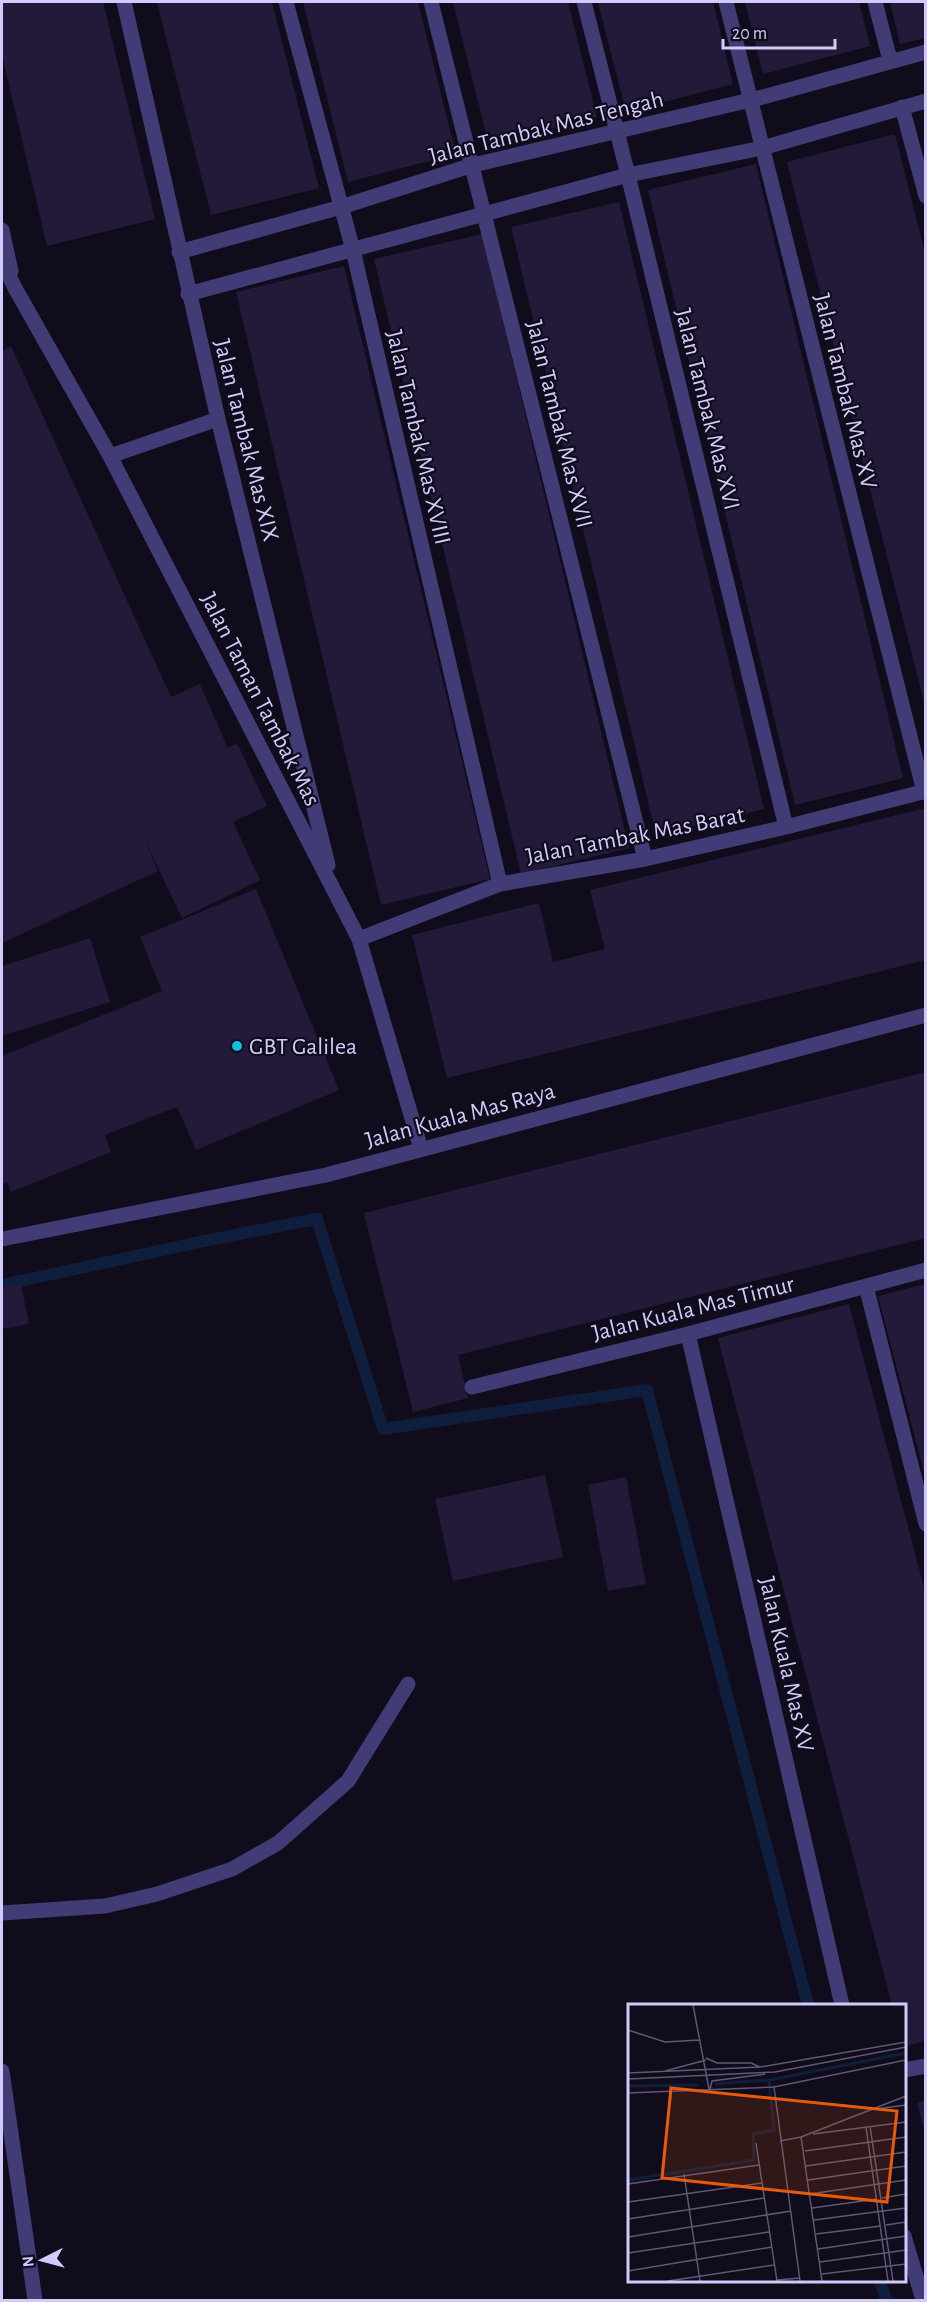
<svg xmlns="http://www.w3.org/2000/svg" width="927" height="2302" font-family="'Alegreya Sans',sans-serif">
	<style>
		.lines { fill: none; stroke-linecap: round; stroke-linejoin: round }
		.stream { stroke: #0f1e3c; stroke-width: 12 }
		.building { fill: #231a3a }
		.service { stroke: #413b76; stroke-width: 15 }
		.minor { stroke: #413b76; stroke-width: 15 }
		.tertiary { stroke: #413b76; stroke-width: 15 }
		.poi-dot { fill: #11bee0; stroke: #100c1b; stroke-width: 2 }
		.labels { text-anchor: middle; stroke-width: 4.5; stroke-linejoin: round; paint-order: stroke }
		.street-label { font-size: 24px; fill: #d3cafb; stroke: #100c1b }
		.poi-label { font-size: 24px; fill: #d3cafb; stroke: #100c1b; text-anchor: start }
		.inset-river { fill: none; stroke: #0f1e3c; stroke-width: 3 }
		.inset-road { fill: none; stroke: #5e5875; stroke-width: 1.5 }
		.view { fill: #e8590c; fill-opacity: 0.15; stroke: #e8590c; stroke-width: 3 }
		.inset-edge { fill: none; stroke: #d3cafb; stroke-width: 3 }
	</style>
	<rect width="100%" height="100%" fill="#100c1b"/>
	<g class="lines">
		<path class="stream" d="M2 1285 209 1240 317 1219 383 1429 647 1390 808 2005
			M880 2280 886 2300"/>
	</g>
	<path class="building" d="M2 2H103L155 219 47 246 2 55Z
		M157 2H272L319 188 211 215Z
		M303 2H418L456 154 348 182Z
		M453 2H568L597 117 489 145Z
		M598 2H713L733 84 626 112Z
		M745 2H859L870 46 763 74Z
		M890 2H926V38L900 44Z
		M895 134 926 257 925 706 787 162Z
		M756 164 903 778 795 805 648 190Z
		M619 202 764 809 656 835 511 227Z
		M482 234 629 848 521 874 374 259Z
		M344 266 490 879 381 905 236 292Z
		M11 346 171 697 200 684 228 748 237 743 267 806 233 822 260 880 182 918 142 834 158 871 2 943V351Z
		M926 808V960L447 1078 412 935 539 903 553 962 605 949 590 890Z
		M256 889 339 1090 196 1150 177 1107 105 1135 111 1152 11 1192 7 1182 2 1184V1056L162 991 140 937Z
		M90 938 110 1002 2 1036V966Z
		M926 1072V1238L458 1355 468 1398 413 1412 364 1213Z
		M21 1283 29 1324 2 1329V1287Z
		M926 1284V1475L925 1476 878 1296Z
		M849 1304 926 1595V2041L904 2046V2005H892L718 1338Z
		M545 1475 563 1557 453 1581 435 1499Z
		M626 1477 646 1584 608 1591 588 1485Z
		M926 2100V2133H925L917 2103Z"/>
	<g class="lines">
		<path class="service" d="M2 1913 105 1906 157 1894 232 1869 278 1843 348 1781 408 1684"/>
		<path class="minor" d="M124 2 218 419 328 865
			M286 2 353 250 500 884
			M431 2 645 859
			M584 2 628 175 786 827
			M726 2 924 792
			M875 2 890 60
			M902 107 926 196
			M2 230 11 271
			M179 252 341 207 473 165 759 98 926 52
			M2 261 15 288 110 456 359 939 421 1149
			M188 294 628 175 762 148 926 101
			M110 456 218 419
			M359 939 500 884 645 859 786 827 926 791
			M866 1286 926 1524
			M688 1334 842 2005
			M472 1387 688 1334 926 1270
			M904 2070 926 2066
			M904 2236 923 2300"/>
		<path class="tertiary" d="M2 1239 326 1175 926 1015
			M2 2071 35 2300"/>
	</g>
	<circle class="poi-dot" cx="237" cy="1046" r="6"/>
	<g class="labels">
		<g class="street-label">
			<text transform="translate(546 127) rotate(-14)" y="8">Jalan Tambak Mas Tengah</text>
			<text transform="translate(846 391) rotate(76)" y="8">Jalan Tambak Mas XV</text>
			<text transform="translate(708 409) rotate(76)" y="8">Jalan Tambak Mas XVI</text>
			<text transform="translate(560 424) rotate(76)" y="8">Jalan Tambak Mas XVII</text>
			<text transform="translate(419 437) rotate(77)" y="8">Jalan Tambak Mas XVIII</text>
			<text transform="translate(247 440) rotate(76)" y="8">Jalan Tambak Mas XIX</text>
			<text transform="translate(261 699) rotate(63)" y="8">Jalan Taman Tambak Mas</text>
			<text transform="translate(635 835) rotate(-11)" y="8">Jalan Tambak Mas Barat</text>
			<text transform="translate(460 1115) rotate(-15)" y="8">Jalan Kuala Mas Raya</text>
			<text transform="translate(693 1308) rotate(-14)" y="8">Jalan Kuala Mas Timur</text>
			<text transform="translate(787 1664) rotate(77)" y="8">Jalan Kuala Mas XV</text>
		</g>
		<g class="poi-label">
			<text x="249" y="1054">GBT Galilea</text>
		</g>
	</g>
	<g transform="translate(628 2004)">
		<rect width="278" height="278" fill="#100c1b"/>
		<path class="inset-river" d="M142 76 278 49M0 82 70 81M0 176 126 156 125 130 146 126 141 76 87 80"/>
		<path class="inset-road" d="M65 1 81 85M0 26 37 38 71 36M78 54 89 59H123L132 63M37 67 78 56M0 69 132 63 278 38M0 75 147 68 278 43M146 83 172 277M82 85 84 77 137 70M0 89 146 83 278 56M248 105 278 101M242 122 265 277M238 123 260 277M185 130 278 118M173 133 194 277M152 137 173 133 278 92M128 139 149 277M177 147 278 133M178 162 278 148M56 170 72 277M180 176 278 162M0 180 131 161M182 190 278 176M254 194 278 190M0 198 134 179M184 204 249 195M0 215 136 194M186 216 278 204M258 221 278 218M188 230 253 222M0 233 163 207M190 245 278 232M0 249 141 228M192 258 278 246M0 267 144 243M194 270 278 260M149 276 172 274M40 277 146 261"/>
		<path class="view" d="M43 84 269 107 259 198 34 174Z"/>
		<rect width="278" height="278" class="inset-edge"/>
	</g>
	<rect width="927" height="2302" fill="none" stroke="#d3cafb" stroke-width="6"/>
	<g transform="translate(42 2260) rotate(264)" stroke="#100c1b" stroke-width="4.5" paint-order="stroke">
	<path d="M0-4.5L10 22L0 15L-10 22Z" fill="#d3cafb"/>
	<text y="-9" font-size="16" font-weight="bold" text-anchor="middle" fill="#d3cafb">N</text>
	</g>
	<path d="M723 39v9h112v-9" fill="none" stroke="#d3cafb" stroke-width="3"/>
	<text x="732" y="39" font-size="18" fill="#d3cafb" stroke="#100c1b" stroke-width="4.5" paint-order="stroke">20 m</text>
</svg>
